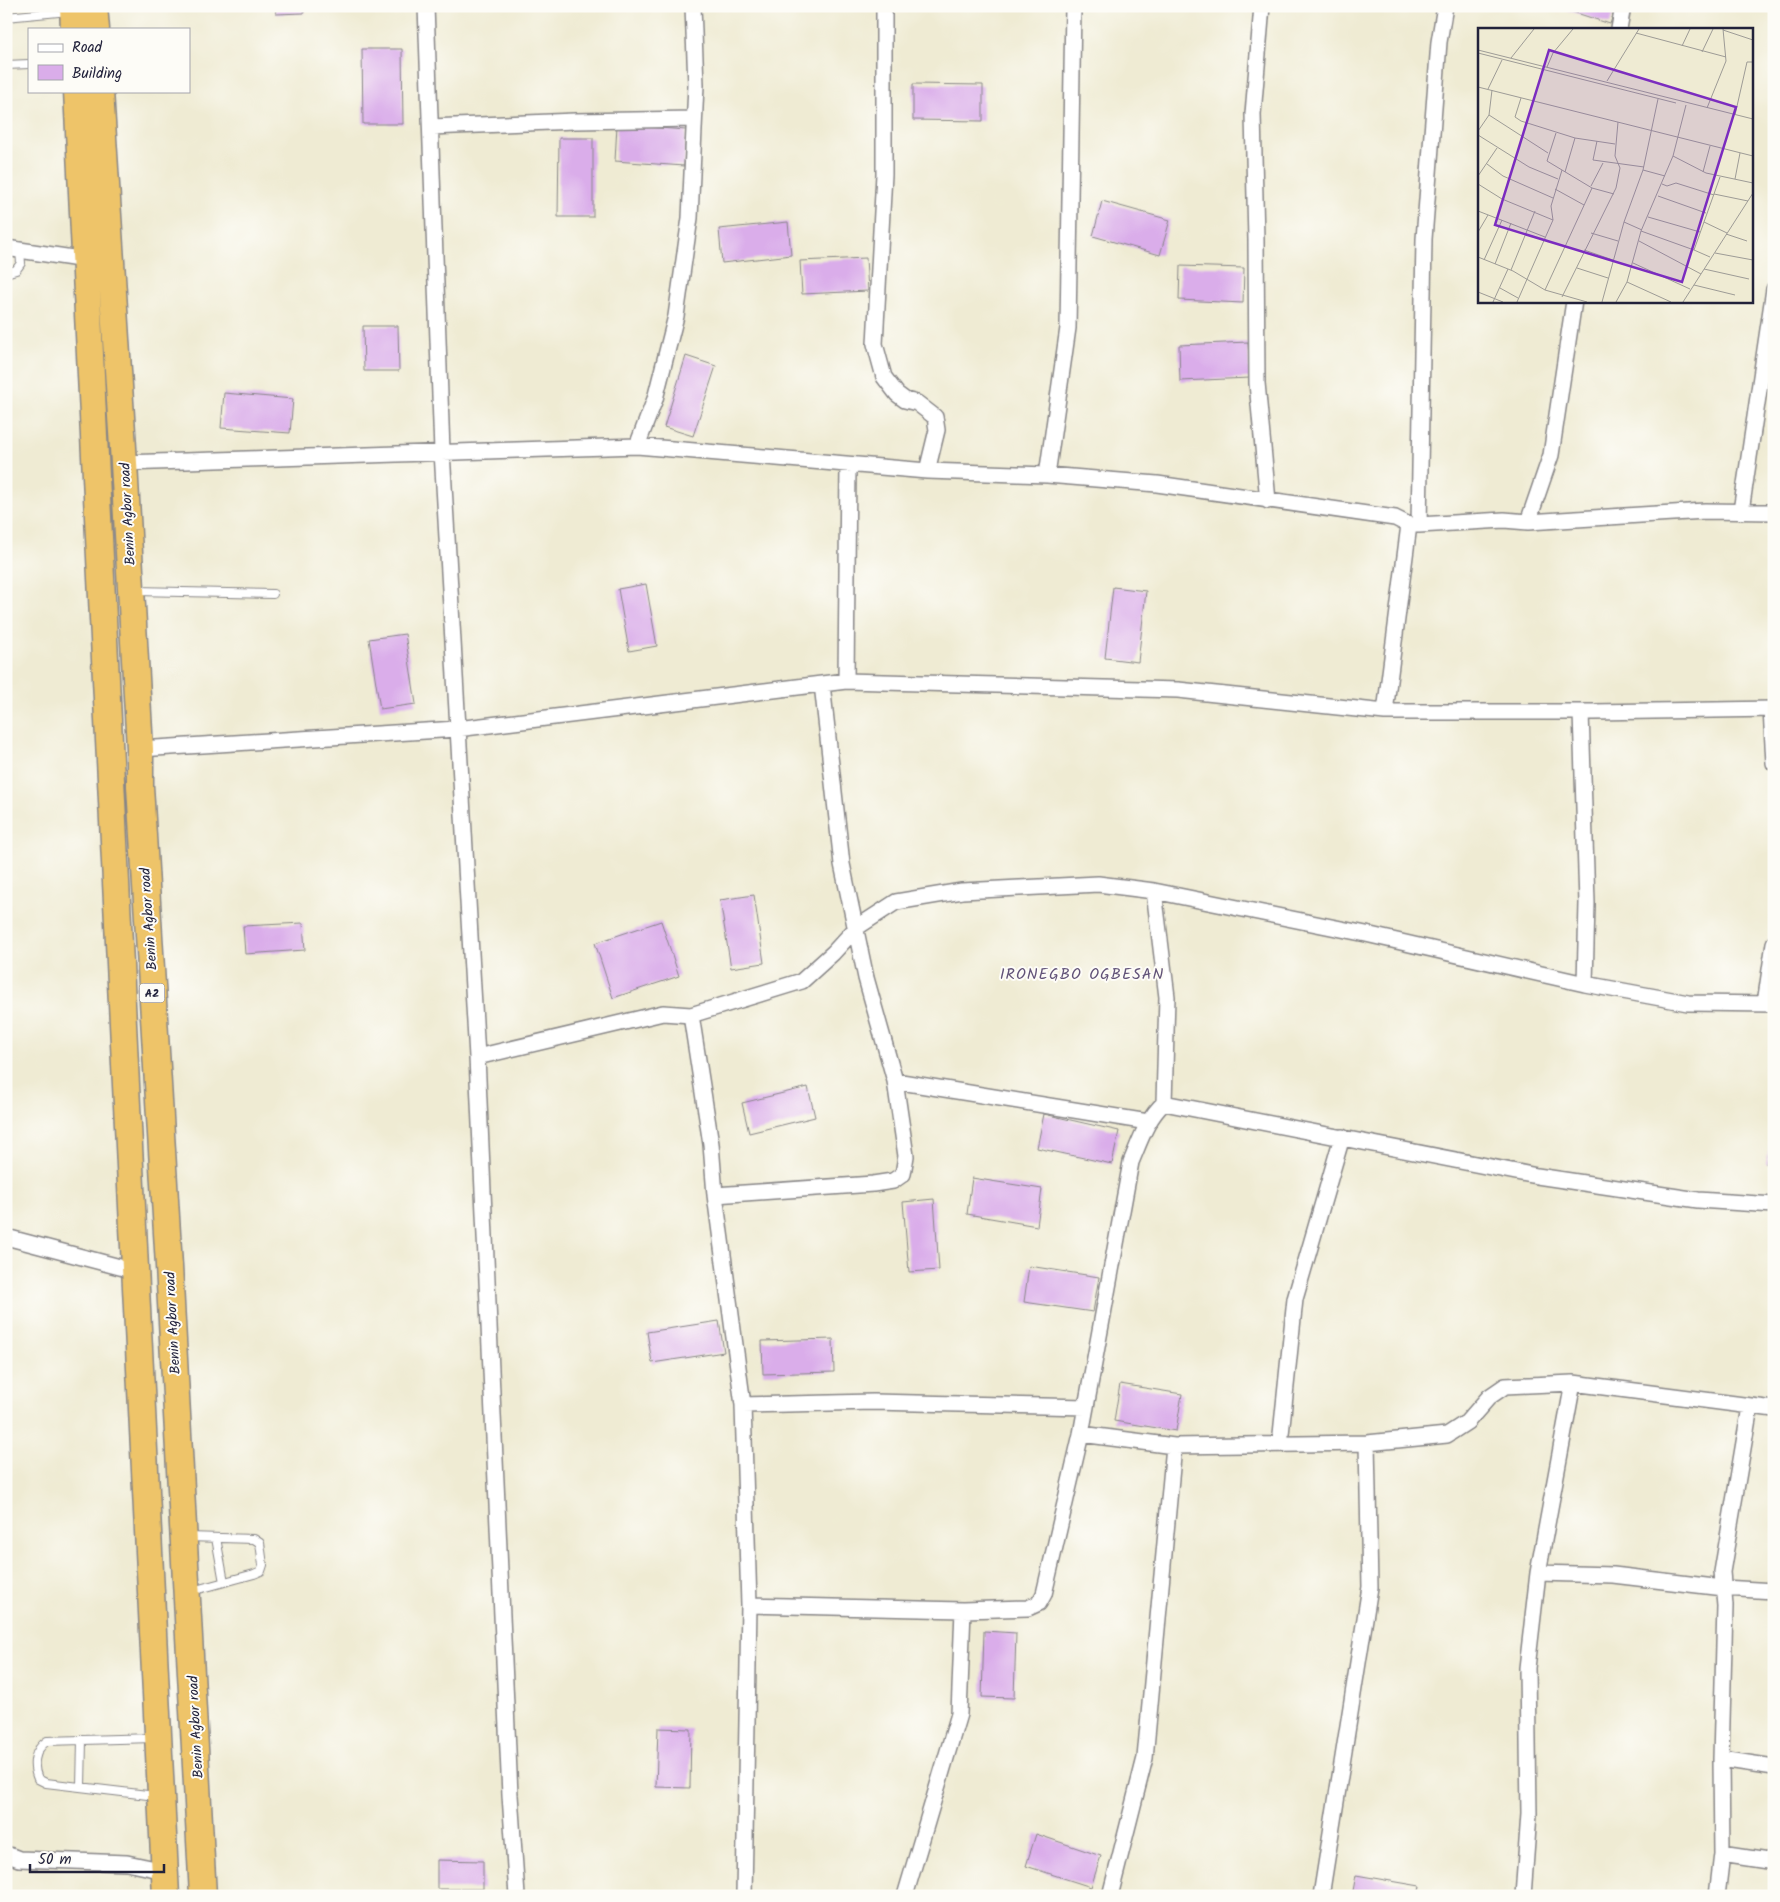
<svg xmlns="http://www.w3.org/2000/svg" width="1780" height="1902" font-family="Kalam,sans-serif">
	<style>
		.building { fill: #daadea }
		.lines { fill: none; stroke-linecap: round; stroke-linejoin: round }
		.lane-casing { stroke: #888687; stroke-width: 10 }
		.street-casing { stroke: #888687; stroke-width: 18 }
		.highway-casing { stroke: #888687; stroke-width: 29 }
		.lane { stroke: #fff; stroke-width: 8 }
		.street { stroke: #fff; stroke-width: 15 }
		.highway { stroke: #eec469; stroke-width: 26 }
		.labels { text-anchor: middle; stroke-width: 4; stroke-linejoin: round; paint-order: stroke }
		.shield { fill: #fdfcf7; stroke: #646373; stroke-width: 1 }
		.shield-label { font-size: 12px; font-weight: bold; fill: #22223b }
		.street-label { font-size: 14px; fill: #22223b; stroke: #fdfcf7 }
		.quarter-label { font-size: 16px; letter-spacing: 1px; fill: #625378; stroke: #fdfcf7 }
		.inset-road { fill: none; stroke: #9d9b96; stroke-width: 1 }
		.view { fill: #7b2cbf; fill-opacity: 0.15; stroke: #7b2cbf; stroke-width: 2.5 }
		.inset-edge { fill: none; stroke: #22223b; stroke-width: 2.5 }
	</style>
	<rect width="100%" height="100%" fill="#fdfcf7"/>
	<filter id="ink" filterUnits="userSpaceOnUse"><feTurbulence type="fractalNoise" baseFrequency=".02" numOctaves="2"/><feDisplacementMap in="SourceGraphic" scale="10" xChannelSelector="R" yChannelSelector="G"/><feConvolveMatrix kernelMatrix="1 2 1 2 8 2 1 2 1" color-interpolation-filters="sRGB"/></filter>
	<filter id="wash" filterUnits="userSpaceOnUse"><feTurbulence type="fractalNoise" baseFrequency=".0096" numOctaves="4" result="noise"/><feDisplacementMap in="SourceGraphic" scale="20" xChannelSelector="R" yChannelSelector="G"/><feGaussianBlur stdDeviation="1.12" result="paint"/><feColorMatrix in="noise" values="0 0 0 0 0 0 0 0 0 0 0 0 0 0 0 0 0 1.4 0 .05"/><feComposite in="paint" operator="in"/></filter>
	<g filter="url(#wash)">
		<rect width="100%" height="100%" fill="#efebd3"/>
		<g id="blocks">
			<path class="building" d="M275 6H303L304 13 276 14Z
				M1555 6H1616L1610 24Z
				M362 49H402L403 124H363Z
				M913 84 983 85V121L913 120Z
				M617 125 686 130 684 166 615 161Z
				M559 138H593V217H558Z
				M1102 201 1170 220 1160 255 1093 236Z
				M788 222 791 255 722 263 719 229Z
				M866 258 868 291 802 294 800 261Z
				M1180 266 1244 268 1243 303 1179 300Z
				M363 326H398L399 371H364Z
				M1248 342 1250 378 1180 381 1179 345Z
				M686 356 716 366 693 436 664 427Z
				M224 393 293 399 290 433 221 428Z
				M646 584 657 646 629 651 618 589Z
				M1113 587 1146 591 1138 662 1105 658Z
				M405 634 416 704 380 709 369 639Z
				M754 895 764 963 731 968 720 900Z
				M661 921 679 976 613 998 595 943Z
				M303 923 305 950 245 954 243 926Z
				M808 1087 815 1117 749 1133 742 1103Z
				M1044 1114 1119 1131 1112 1164 1037 1148Z
				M1773 1130H1774V1165L1766 1164Z
				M972 1178 1042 1189 1037 1226 967 1214Z
				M934 1199 939 1270 909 1272 903 1202Z
				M1029 1266 1099 1277 1093 1312 1024 1302Z
				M719 1321 724 1352 652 1363 647 1332Z
				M833 1339 834 1372 763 1374 762 1341Z
				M1120 1384 1182 1394 1176 1431 1114 1421Z
				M984 1631 1016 1633 1014 1698 982 1697Z
				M658 1728 691 1729 690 1788 656 1787Z
				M1036 1834 1101 1856 1091 1887 1026 1866Z
				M437 1860 483 1861V1889H437Z
				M1356 1875 1420 1886 1418 1896H1352Z"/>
		</g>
	</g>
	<g filter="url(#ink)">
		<use href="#blocks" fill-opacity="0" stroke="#888687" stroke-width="1"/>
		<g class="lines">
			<g class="lane-casing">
				<path id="lane" d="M6 17 69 11
					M6 65 29 64
					M6 273 16 270 21 263 20 251
					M136 591 273 594
					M188 1537 254 1539 260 1543 263 1565 261 1571 254 1574 192 1591
					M216 1538 224 1582
					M154 1738 47 1741C34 1750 32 1765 38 1779L46 1783 156 1796
					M81 1787 82 1740"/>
			</g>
			<g class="street-casing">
				<path id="street" d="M426 6 442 451 477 1057 510 1795 517 1896
					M884 6V174L875 344 884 377 897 394 905 400 917 403 935 417 937 430 927 471
					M1262 6 1253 114 1256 240 1257 383 1268 501
					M1619 29 1623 6
					M431 127 575 121 694 119
					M6 248 86 260
					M637 446 655 399 676 316 690 218 696 85 693 6
					M124 463 637 446 927 471 1047 475 1157 484 1395 518 1409 525H1419L1504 520 1528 522 1705 511 1774 512
					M1047 475 1068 328 1073 6
					M1741 511 1774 289
					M1528 522 1551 455 1574 301
					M1419 525 1424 239 1439 42 1445 6
					M846 681 848 465
					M1771 709 1774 763
					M1385 712 1409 525
					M1581 712 1587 903 1585 984
					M140 749 457 729 846 681 1178 690 1385 712H1594L1774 709
					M1765 1003 1774 943
					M691 1015 711 1144 715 1195 743 1405 749 1605 744 1896
					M477 1057 663 1013 691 1015 802 981 833 953 856 928 896 902 962 891 1098 884 1154 891 1366 934 1585 984 1688 1003 1774 1004
					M895 1081 1148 1122
					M1164 1103 1537 1176 1698 1200 1774 1205
					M715 1195 873 1184 893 1181 903 1174 906 1156 895 1081 866 978 842 864 822 684
					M6 1237 135 1271
					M743 1405 873 1402 1086 1407
					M1081 1434 1174 1446 1367 1443 1447 1435 1467 1422 1489 1397 1505 1386 1573 1383 1774 1409
					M1280 1444 1295 1299 1342 1137
					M1538 1573 1613 1575 1723 1588 1774 1591
					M749 1605 963 1610 1028 1608 1039 1603 1044 1594 1081 1434 1131 1162C1140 1141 1147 1118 1164 1103L1167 997 1154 891
					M1721 1759 1774 1767
					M6 1854 19 1859 127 1863 165 1871
					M1722 1854 1774 1862
					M905 1896 959 1714 963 1610
					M1110 1896 1145 1758 1174 1446
					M1321 1896 1370 1587 1367 1443
					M1523 1896 1529 1814 1527 1668 1538 1573 1573 1383
					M1717 1896 1722 1854 1721 1759 1725 1606 1722 1572 1750 1407"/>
			</g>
			<g class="highway-casing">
				<path id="highway" d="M73 6 74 29
					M94 6 96 29
					M77 91 166 1896
					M100 91 124 463 140 749V786L169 1266 203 1896"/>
			</g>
			<use href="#lane" class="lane"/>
			<use href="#street" class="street"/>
			<use href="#highway" class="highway"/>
		</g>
	</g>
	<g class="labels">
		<rect class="shield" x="139.5" y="983.5" width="25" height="19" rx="4"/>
		<g class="shield-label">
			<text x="152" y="997">A2</text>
		</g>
		<g class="street-label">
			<text transform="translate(127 514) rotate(-93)" y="5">Benin Agbor road</text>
			<text transform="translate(148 919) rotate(-94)" y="5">Benin Agbor road</text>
			<text transform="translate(172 1323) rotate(-93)" y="5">Benin Agbor road</text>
			<text transform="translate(195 1727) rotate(-93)" y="5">Benin Agbor road</text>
		</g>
		<g class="quarter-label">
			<text x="1082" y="979">IRONEGBO OGBESAN</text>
		</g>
	</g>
	<g transform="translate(1478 28)">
		<rect width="275" height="275" fill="#efebd3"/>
		<path class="inset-road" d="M245 2 275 12M158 5 248 29M204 18 212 1M0 22 275 91M224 24 235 1M0 25 198 75M33 30 56 1M69 39 75 25 95 1M129 53 161 1M0 59 275 128M10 61 24 32M43 70 37 89 43 93 97 110 137 116M229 80 248 33 245 1M11 87 70 125M257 87 269 34H275M0 103 11 87 14 62M78 105 69 133 114 160 136 166M0 107 51 139 80 151M119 113 115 132 166 139M195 128 228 145 275 155M9 136 25 148 75 170M165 142 187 148M87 144 97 110M225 144 232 118M0 148 19 120M257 151 262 125M0 156 24 171 75 192M184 156 189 158 198 155 236 167M113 158 125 135M77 161 106 177M236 166 270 173M180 168 228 185M0 183 67 209M170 189 222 204M146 194 164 202M226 194 249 205M163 203 216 222M0 204 10 187M113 205 140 213M248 206 269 213M161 213 223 246M106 222 135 232M237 225 275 232M0 229 35 243 67 262 109 274M232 229 216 222 242 149M6 232 24 192M155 235 212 261M17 236 33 195M99 240 130 250M226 241 271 251M33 242 57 183M149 254 193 274M216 257 257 267M22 260 40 270M67 262 114 160M0 264 25 274M84 269 138 160 142 140 137 128 140 94M15 274 30 241M39 274 75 192 73 178 84 142M124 274 146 194 165 142 180 71M138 274 149 254 163 203 195 128 208 77M205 274 275 165"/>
		<path class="view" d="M71 22 258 79 204 254 17 197Z"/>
		<rect width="275" height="275" class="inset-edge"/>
	</g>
	<rect width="1780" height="1902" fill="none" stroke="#fdfcf7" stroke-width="25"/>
	<rect x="28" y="28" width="162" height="65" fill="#fdfcf7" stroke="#a5a5ac"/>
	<rect x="38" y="44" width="25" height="8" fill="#ffffff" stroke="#a5a5ac"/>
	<text x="72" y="52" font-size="15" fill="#22223b">Road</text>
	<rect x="38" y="65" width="25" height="15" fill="#daadea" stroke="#a5a5ac"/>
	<text x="72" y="78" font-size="15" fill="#22223b">Building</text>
	<path d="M30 1864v8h134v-8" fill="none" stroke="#22223b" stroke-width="2.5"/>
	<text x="38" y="1864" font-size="15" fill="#22223b" stroke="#fdfcf7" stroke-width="4" paint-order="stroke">50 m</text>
</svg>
